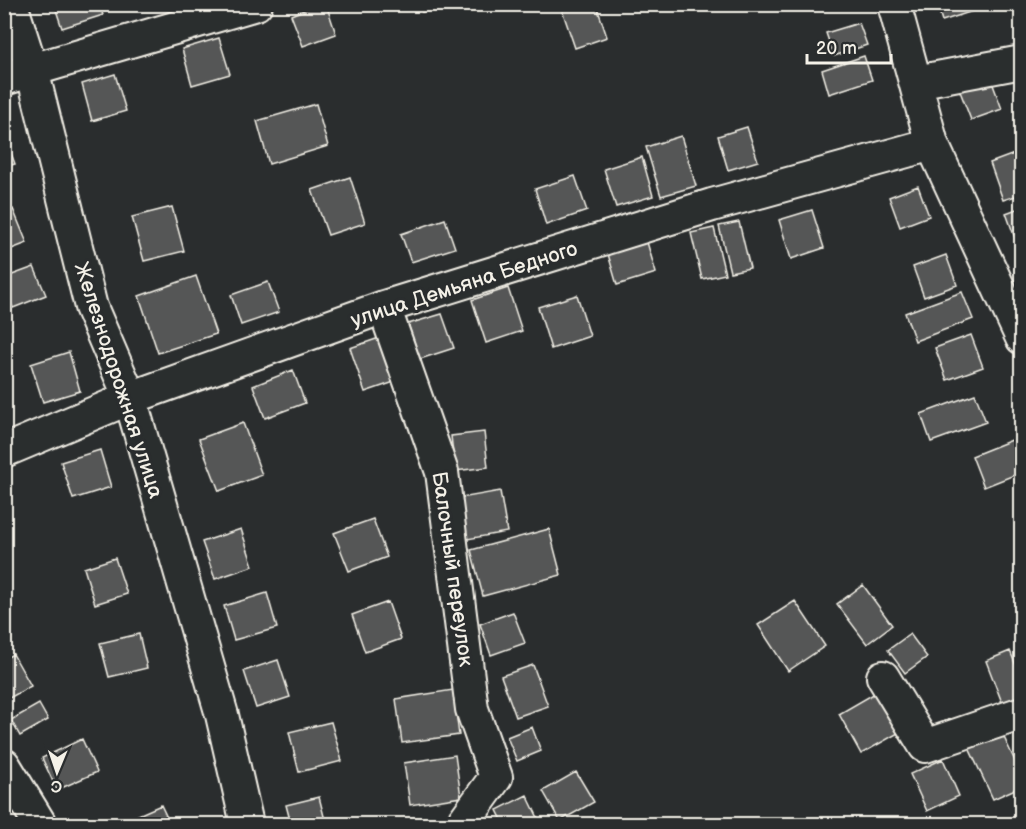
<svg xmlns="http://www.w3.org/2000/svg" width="1026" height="829" font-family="'Balsamiq Sans',sans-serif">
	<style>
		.building { fill: #555756; stroke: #f4f1e8; stroke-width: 1.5 }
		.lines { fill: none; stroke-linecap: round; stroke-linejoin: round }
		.street-casing { stroke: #f4f1e8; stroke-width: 36 }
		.street { stroke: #2a2d2e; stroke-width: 32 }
		.labels { text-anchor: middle; stroke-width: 6; stroke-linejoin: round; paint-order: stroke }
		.street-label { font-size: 21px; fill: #f4f1e8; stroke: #2a2d2e }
	</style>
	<rect width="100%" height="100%" fill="#2a2d2e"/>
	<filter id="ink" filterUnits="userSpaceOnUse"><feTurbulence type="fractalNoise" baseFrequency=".0167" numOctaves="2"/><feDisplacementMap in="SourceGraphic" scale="12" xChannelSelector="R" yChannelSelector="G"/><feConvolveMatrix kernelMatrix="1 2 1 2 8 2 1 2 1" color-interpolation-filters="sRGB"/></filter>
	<g filter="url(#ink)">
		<path class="building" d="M54 4H99L103 15 62 28Z
			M319 4H326L336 34 303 46 291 15Z
			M420 4H448L422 12Z
			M560 4H596L607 37 575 48Z
			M937 4H971L973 11 942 21Z
			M859 23 867 45 834 56 826 33Z
			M219 38 230 74 192 85 182 49Z
			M864 56 872 80 829 94 822 70Z
			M115 74 126 111 92 121 82 84Z
			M989 74 1002 109 971 120 958 86Z
			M316 104 328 146 269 164 257 121Z
			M747 127 758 161 728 170 718 136Z
			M4 134 15 164 4 167Z
			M681 136 696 186 661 196 646 147Z
			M1022 151V194L1003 200 990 163Z
			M642 157 653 196 616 207 604 169Z
			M575 176 587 211 546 225 535 189Z
			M350 177 365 223 328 235 312 190Z
			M918 186 929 216 900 227 889 197Z
			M172 207 184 251 144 261 132 217Z
			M1022 207V252H1020L1006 213Z
			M13 209 27 243 4 252V213Z
			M812 210 824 248 791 259 779 220Z
			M445 219 455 248 411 262 401 234Z
			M739 222 750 268 730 272 719 226Z
			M714 228 725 274 702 279 691 233Z
			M647 242 656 273 617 285 608 254Z
			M946 255 957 285 924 297 913 267Z
			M34 267 46 295 13 308 4 287V278Z
			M196 276 216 334 158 353 139 296Z
			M268 282 279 312 241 325 231 295Z
			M508 288 522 331 486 343 472 300Z
			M962 292 973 319 915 341 905 313Z
			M577 295 590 336 551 349 538 307Z
			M442 314 454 348 420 359 408 324Z
			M388 335 403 379 365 392 350 348Z
			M971 335 983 367 947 380 935 348Z
			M69 352 80 391 43 402 31 364Z
			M293 370 305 403 265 418 253 386Z
			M975 394 986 422 931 442 921 414Z
			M243 423 262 475 219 491 199 439Z
			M484 432 488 467 455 471 451 436Z
			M1017 438 1022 448V472L984 487 972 456Z
			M100 450 111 487 73 499 61 462Z
			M500 491 507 532 462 540 455 499Z
			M373 519 387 557 349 571 334 533Z
			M241 529 253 566 215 579 202 542Z
			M549 529 561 575 483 596 471 550Z
			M115 558 127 594 95 604 84 568Z
			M863 585 892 625 867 644 837 604Z
			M267 593 277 628 234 640 224 606Z
			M795 601 825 646 788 671 758 625Z
			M388 602 401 639 365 652 352 615Z
			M513 612 525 643 491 655 480 624Z
			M139 634 147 668 109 677 100 643Z
			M910 634 927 657 905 673 888 650Z
			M1010 651 1022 680V698L1003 705 986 661Z
			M13 654 31 686 4 701V659Z
			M278 660 290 697 256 708 244 671Z
			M533 665 548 706 516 717 501 676Z
			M453 690 459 735 402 743 396 699Z
			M877 692 900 732 861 754 839 714Z
			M39 704 48 720 20 736 11 720Z
			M331 722 342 761 299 772 289 732Z
			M532 727 541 751 517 761 507 737Z
			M1002 733 1022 776V786L993 799 969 748Z
			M82 739 97 772 57 790 42 758Z
			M455 755 461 797 410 805 404 763Z
			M943 759 959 796 927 811 910 774Z
			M576 772 594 802 560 821 543 791Z
			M527 795 541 824H504L497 810Z
			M319 797 326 824H291L286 805Z
			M161 805 170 824H118Z"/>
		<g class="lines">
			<g class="street-casing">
				<path id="street" d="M11 4 32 70 91 307 130 398 222 715 247 824
					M894 4 932 144 1022 338
					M4 79 32 70 256 4
					M916 82 1022 62
					M384 307 442 472 472 709 496 777 462 824
					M4 451 130 398 384 307 712 205 932 144
					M883 677 925 746 1022 713
					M4 765 40 824"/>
			</g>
			<use href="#street" class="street"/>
		</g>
	</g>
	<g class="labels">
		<g class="street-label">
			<text transform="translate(464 284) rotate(-18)" y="7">улица Демьяна Бедного</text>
			<text transform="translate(119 380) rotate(72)" y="7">Железнодорожная улица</text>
			<text transform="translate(453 569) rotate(82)" y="7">Балочный переулок</text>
		</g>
	</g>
	<rect width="1026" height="829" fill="none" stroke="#2a2d2e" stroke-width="24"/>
	<rect x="12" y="12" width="1002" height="805" fill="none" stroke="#f4f1e8" stroke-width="2" filter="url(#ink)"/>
	<g transform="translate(57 772) rotate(182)" stroke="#2a2d2e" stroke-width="4.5" paint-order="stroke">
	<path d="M0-4.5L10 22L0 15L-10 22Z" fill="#f4f1e8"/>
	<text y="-9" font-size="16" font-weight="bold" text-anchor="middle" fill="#f4f1e8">С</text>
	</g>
	<path d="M807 54v9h84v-9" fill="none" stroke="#f4f1e8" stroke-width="3"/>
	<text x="816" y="54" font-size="18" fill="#f4f1e8" stroke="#2a2d2e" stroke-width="4.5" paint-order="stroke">20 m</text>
</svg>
